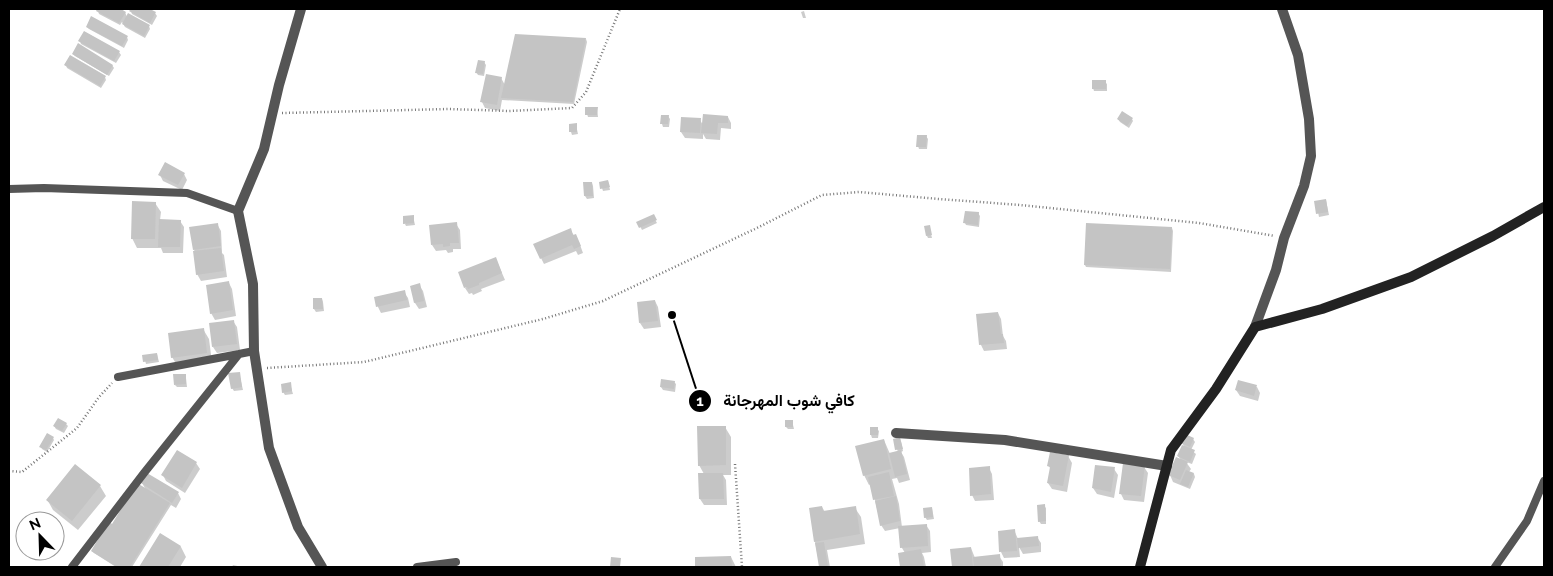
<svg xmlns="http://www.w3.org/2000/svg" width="1553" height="576" font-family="Raleway,Vazirmatn,sans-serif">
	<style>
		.shadow { fill: #0003 }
		.building { fill: #c4c4c4 }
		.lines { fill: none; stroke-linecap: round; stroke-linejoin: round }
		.path { stroke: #777; stroke-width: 2.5; stroke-dasharray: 1 2.5; stroke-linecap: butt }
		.lane { stroke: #555; stroke-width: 8 }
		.street { stroke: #555; stroke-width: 10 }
		.secondary { stroke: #222; stroke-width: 10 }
		.leader { fill: none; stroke: #000; stroke-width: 2 }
		.callout-dot { fill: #000; stroke: #fff; stroke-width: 2 }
		.mark-label { font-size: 15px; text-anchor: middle; font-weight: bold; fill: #fff }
		.callout-label { font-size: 16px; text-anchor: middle; font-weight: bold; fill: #000; stroke: #fff; stroke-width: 4.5; stroke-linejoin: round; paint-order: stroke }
	</style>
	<rect width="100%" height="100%" fill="#fff"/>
	<path class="shadow" d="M99 9H118L125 12 127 17 149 26 150 29 145 38 125 27 122 22 120 25 99 14 98 11Z
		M132 9H147L155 13 157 16 152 25 132 14 131 11Z
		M804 11 806 18H803L801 12Z
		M87 27 127 37 128 40 124 48 89 29Z
		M85 32 119 52 121 55 116 63 81 44 80 41Z
		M586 39 587 42 574 104 502 100 500 111 485 108 482 102 501 78 505 85Z
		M73 54 112 65 114 68 109 76 75 56Z
		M484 62 486 65 484 76 478 75 476 72Z
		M66 65 105 77 106 80 101 88 67 68Z
		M1105 82 1107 84V91H1094L1093 88Z
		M597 109 598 117H588L587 114Z
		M662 116H668L670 119 669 127H663L662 124Z
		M728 117 731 123V129L721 128 720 140 706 139 703 134V139L685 138 681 132 700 120 703 125Z
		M1118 119H1132L1133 121 1129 128 1120 122Z
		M576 125 578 134 572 135 571 132Z
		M926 136 928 139 927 149H919L918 146Z
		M184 174 187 180 182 190 163 181 160 175Z
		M608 181 610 190 603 191 602 188Z
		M592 183 593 186 594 198 587 199 585 196Z
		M1326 200 1329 215 1319 217 1316 202Z
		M155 203 161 212 160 220 180 221 184 227 183 253H163L161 248H137L132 238Z
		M978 213 980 216 979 227 966 225 965 223Z
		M413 216 415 225 406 226 405 224Z
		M653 216 657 223 642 230 638 222Z
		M217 224 221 231 222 253 224 255 227 277 201 281 197 274 195 252 194 250Z
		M456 224 460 230 461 249H453V252L448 253 446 250 436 251 432 245Z
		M929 226 932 238H928L927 236Z
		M1172 228 1173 231 1171 272 1086 267 1085 265Z
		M570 230 579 242 583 253 578 255 576 251 544 264 541 258Z
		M496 259 505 280 481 289 482 291 473 295 472 293 469 294 465 288Z
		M229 283 232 289 236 316 215 320 211 313Z
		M419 285 423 291 427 307 419 309 415 303 411 287Z
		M404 292 408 298 410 307 381 313 378 307 376 298Z
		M322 299 323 302 324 311 316 312 314 309V300Z
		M655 301 658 307 661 327 644 329 640 323Z
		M998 313 1001 319 1003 336 1006 341 1007 349 984 351 981 345 978 315Z
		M233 321 237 327 240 350 217 353 213 347Z
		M203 329 209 339 212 362 178 367 172 357Z
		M157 354 159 362 146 364 144 356Z
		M239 373 243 390 234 391 232 388Z
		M185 375 186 378 187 387H177L175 385Z
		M674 382 676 384 675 392 663 390 661 387Z
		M290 384 293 394 285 395 283 392Z
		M1257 387 1260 393 1258 401 1240 396 1236 390Z
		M792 421 794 429H788L786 427Z
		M66 424 68 426 64 433 56 429 54 426Z
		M725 427 731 437V475H723L726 480 727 505H704L700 499 699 474H704L699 465Z
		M877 429 879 431 878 438H872L871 435Z
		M53 438 54 440 47 452 42 449 41 447Z
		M1193 439 1195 442 1191 450 1196 454 1192 464 1186 462 1191 469 1189 472 1194 474 1195 477 1190 489 1173 482 1170 475 1181 460 1178 456 1185 448 1182 443Z
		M884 440 890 454 898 452 894 440 901 442 903 451 901 452 904 457 910 480 899 483 897 478 892 479 899 504 902 527 926 525 930 531 931 552 922 553 924 557 926 567H901L899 554 905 553 902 548 900 528 885 531 881 525 871 484 869 485 864 475Z
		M177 451 196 463 200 469 185 493 166 481 163 475Z
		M1068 456 1072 463 1067 492 1052 489 1048 483 1051 470 1049 466Z
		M1144 467 1148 473 1144 502 1124 500 1121 494Z
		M989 468 992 474 994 500 975 501 972 495Z
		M1114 469 1118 475 1114 498 1097 494 1093 488Z
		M142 483 178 493 181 499 176 508 171 505 132 567H116L94 553 92 551 113 525 146 490Z
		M100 486 106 496 78 530 53 510 48 501Z
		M1044 506 1046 508V524H1041L1039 521Z
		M822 507 825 512 855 508 861 517 865 544 827 550 830 567H820L815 542Z
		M932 508 934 519 927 520 925 517Z
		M1014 530 1018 539 1037 537 1041 543V552L1023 554 1019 547 1020 557 1004 558 1001 552Z
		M160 535 181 547 186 557 180 567H140Z
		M971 548 975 558 999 556 1003 562V567H953L951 550Z
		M731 557 736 567H697L696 559Z
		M233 565 242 567H232Z"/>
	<path class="building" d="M97 9H121L126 12 119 23 96 11Z
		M131 9H150L156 12 150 23 129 11Z
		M128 13 150 25 144 36 122 24Z
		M91 16 128 36 122 46 86 27Z
		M84 31 120 51 114 61 78 41Z
		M515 34 586 38 573 102 501 98Z
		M78 43 113 65 107 75 72 54Z
		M70 55 106 76 100 86 64 65Z
		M478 60 485 61 483 74 475 73Z
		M486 74 502 77 497 105 480 102Z
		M1092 80H1106V89H1092Z
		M585 107H598L597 115H585Z
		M1122 111 1133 118 1127 126 1117 119Z
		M703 114 728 116V123H718L717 134 701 133Z
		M661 115H669L668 124H660Z
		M681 117 701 118 700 133 680 132Z
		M577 123V132H569V124Z
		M917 135H927L926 147H916Z
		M165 162 185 173 178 185 158 175Z
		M608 180 610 187 600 189 599 182Z
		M583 182H592L593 196H584Z
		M1326 199 1328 212 1316 214 1314 201Z
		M132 201 156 202 155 239H131Z
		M965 211 979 212 978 225 963 223Z
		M654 214 657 220 639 228 636 222Z
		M414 215V223L403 224V216Z
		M159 219 181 220 180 247H158Z
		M457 222 459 243H450V246L443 247V244L431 245 429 225Z
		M218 223 221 246 193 250 189 227Z
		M1086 223 1172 227 1170 269 1084 265Z
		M930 225 932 235 926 236 924 226Z
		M571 228 573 235 576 234 581 246 574 249 572 245 540 259 533 244Z
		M221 248 224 271 196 275 193 251Z
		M496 257 502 273 479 283V285L468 289 467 287 464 288 458 272Z
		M229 281 233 310 210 314 206 285Z
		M420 283 424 301 414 303 410 286Z
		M405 290 407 300 376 307 374 297Z
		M313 298H322L323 309H313Z
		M655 300 658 321 639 323 637 302Z
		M998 312 1001 334H1003L1004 343 979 345 976 314Z
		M234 320 237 344 212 347 209 323Z
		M204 328 207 353 171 358 168 333Z
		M157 353 158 360 143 362 142 355Z
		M240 372 242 387 231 389 228 373Z
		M173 374H186V384L174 385Z
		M661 379 675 381 674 389 660 387Z
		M1238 380 1257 385 1254 396 1235 390Z
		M291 382 292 391 282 393 281 384Z
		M58 418 67 423 62 431 53 426Z
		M785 420H793V427H785Z
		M697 426H726V465L698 466Z
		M870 427H878V435H870Z
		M47 433 54 437 46 450 39 447Z
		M1185 434 1194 438 1190 447 1181 443Z
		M900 437 903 449 895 450 893 439Z
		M884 439 891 469 863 476 855 446Z
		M1182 445 1195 450 1190 462 1177 456Z
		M177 450 197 462 182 488 161 475Z
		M901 450 907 474 895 477 889 453Z
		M1050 452 1069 455 1063 486 1047 483 1050 467 1047 466Z
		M1176 457 1188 462 1180 480 1168 475Z
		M1123 463 1145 465 1141 496 1119 494Z
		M75 464 101 485 72 521 46 500Z
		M1095 465 1115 467 1111 492 1092 488Z
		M990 466 991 494 970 496 969 468Z
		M1186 470 1194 473 1188 487 1180 484Z
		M889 472 894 496 873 500 868 477Z
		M147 473 179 492 172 503 141 483Z
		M698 473H723L724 499H699Z
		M137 483 170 503 130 567H117L91 551 109 521 112 524Z
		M896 496 900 521 880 526 875 501Z
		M1045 504 1046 521 1038 522 1037 505Z
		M822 506 823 511 856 506 860 534 814 542 809 508Z
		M932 507 933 517 924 518 923 508Z
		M927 524 928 546 900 548 898 526Z
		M1015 529 1017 551 999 552 998 531Z
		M160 533 181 546 168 567H139Z
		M1038 536 1039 546 1018 548 1017 538Z
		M824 542 828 567H819L815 543Z
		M971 547 973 567H952L950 549Z
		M921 549 924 567H900L898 553Z
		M1000 554 1001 567H974L973 557Z
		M731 556 732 567H695V557Z
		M611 557 621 558 620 567H610Z"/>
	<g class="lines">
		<path class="path" d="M282 113 449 109 509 111 572 108 586 92 620 9
			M267 368 364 362 543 319 603 301 757 228 822 195 859 192 939 199 1020 205 1199 223 1275 236
			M735 464 742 567
			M9 471 22 472 77 428 99 397 112 383"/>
		<path class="lane" d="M9 189 44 188 187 193 238 211
			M118 377 239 354
			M72 567 144 473 239 354 254 351
			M417 567 456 562
			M1495 567 1527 521 1544 481"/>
		<path class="street" d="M301 9 279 85 264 149 238 211 253 284 254 351 269 448 298 527 322 567
			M1255 327 1276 270 1284 238 1304 186 1311 156 1309 119 1298 55 1282 9
			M896 433 1005 440 1167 466"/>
		<path class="secondary" d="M1140 567 1171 450 1216 389 1255 327 1322 309 1411 277 1493 236 1544 207"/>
	</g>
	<path class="leader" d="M672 315L700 401"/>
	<g class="callout-dot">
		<circle cx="672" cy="315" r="5"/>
		<circle cx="700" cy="401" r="12"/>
	</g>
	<g class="mark-label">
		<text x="700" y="406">1</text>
	</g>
	<g class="callout-label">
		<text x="789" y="406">كافي شوب المهرجانة</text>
	</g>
	<rect width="1553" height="576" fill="none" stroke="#000000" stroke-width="20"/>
	<g transform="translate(40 536) rotate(337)"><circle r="24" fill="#ffffff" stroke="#999999"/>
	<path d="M0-4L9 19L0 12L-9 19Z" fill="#000000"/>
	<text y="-8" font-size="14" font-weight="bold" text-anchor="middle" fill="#000000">N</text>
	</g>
</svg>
